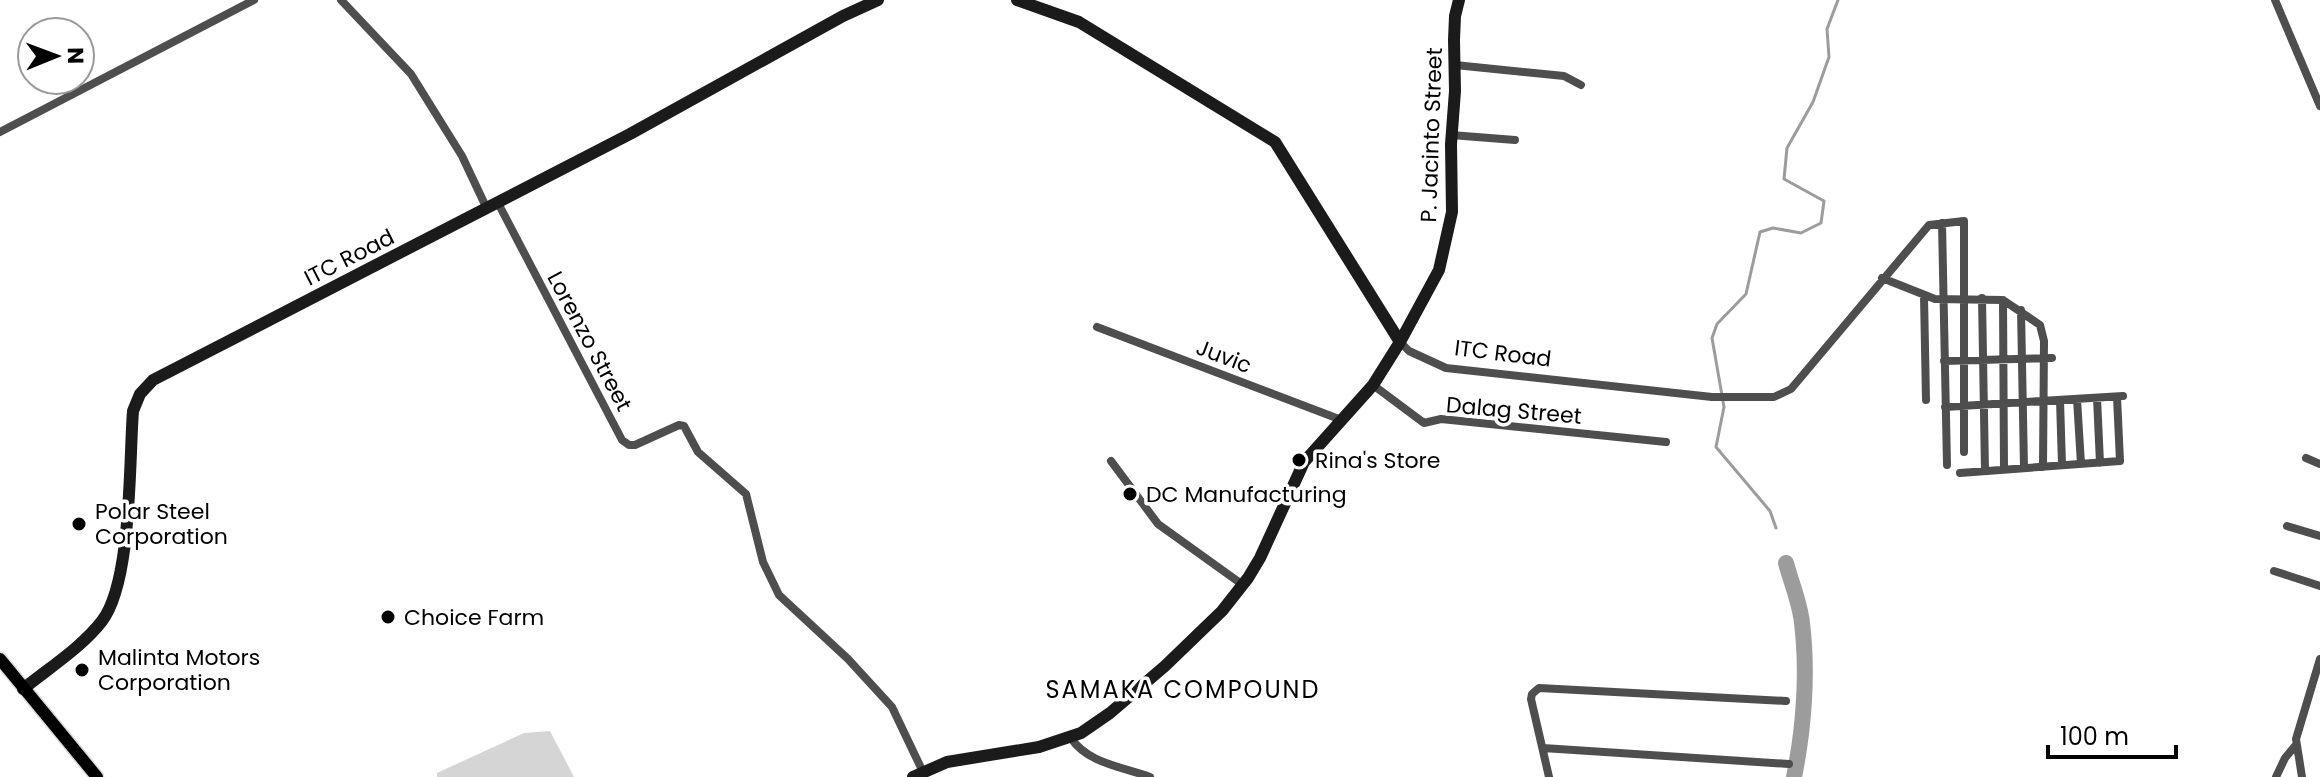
<svg xmlns="http://www.w3.org/2000/svg" width="2320" height="777" font-family="Poppins,sans-serif">
	<style>
		.green { fill: #d5d5d5 }
		.lines { fill: none; stroke-linecap: round; stroke-linejoin: round }
		.stream { stroke: #9c9c9c; stroke-width: 3 }
		.river { stroke: #9c9c9c; stroke-width: 16 }
		.primary-casing { stroke: #dbdbdb; stroke-width: 15 }
		.street { stroke: #4e4e4e; stroke-width: 8 }
		.secondary { stroke: #1b1b1b; stroke-width: 12 }
		.primary { stroke: #000; stroke-width: 12 }
		.poi-dot { fill: #000; stroke: #fff; stroke-width: 3 }
		.labels { text-anchor: middle; stroke-width: 7; stroke-linejoin: round; paint-order: stroke }
		.street-label { font-size: 22px; fill: #000; stroke: #fff }
		.poi-label { font-size: 22px; fill: #000; stroke: #fff; text-anchor: start }
		.neighbourhood-label { font-size: 24px; letter-spacing: 2px; fill: #000; stroke: #fff }
	</style>
	<rect width="100%" height="100%" fill="#fff"/>
	<path class="green" d="M550 731 574 777H437V773L524 733Z"/>
	<g class="lines">
		<path class="stream" d="M1776 528 1770 511 1716 447 1724 407 1712 338 1717 324 1746 294 1760 232 1773 228 1801 233 1821 223 1824 201 1784 179 1787 148 1813 102 1829 57 1827 29 1838 0"/>
		<path class="river" d="M1786 563C1791 582 1800 603 1802 623 1808 672 1804 728 1794 777"/>
		<g class="primary-casing">
			<path id="primary" d="M0 659 97 777"/>
		</g>
		<path class="street" d="M341 0 411 74 462 156 487 209
			M2275 0 2320 106
			M1455 65 1564 76 1581 85
			M0 132 254 0
			M1451 135 1515 140
			M498 203 622 440 629 445H635L679 425 684 426 698 452 746 494 763 562 779 595 848 659 892 707 923 772
			M1942 223 1947 465
			M1882 278 1935 299 2003 300 2040 325 2044 341 2043 467
			M1924 296 1926 400
			M1982 298 1985 471
			M2003 300 2004 469
			M2021 310 2024 468
			M1097 327 1339 419
			M1400 342 1409 351 1446 368 1712 397H1774L1791 389 1929 225 1964 221V452
			M1944 361 2052 358
			M1373 385 1424 423 1441 419 1666 442
			M2097 398 2100 463
			M2077 399 2081 464
			M2060 400 2062 465
			M1945 407 2123 396
			M2306 458 2320 464
			M1111 461 1158 524 1243 585
			M1960 473 2120 461 2117 397
			M2287 526 2320 536
			M2274 571 2320 586
			M1071 738C1087 763 1123 767 1150 777
			M1543 748 1789 764
			M1549 777 1531 699 1532 694 1539 688 1786 701
			M2276 777 2285 758 2295 746
			M2302 777 2296 739 2320 659"/>
		<path class="secondary" d="M1017 0 1079 22 1275 142 1400 342
			M23 689C49 668 82 647 102 621 132 582 129 463 133 411L140 394 153 380 630 134 843 16 878 0
			M913 777 947 762 1039 747 1081 733 1110 713 1165 666 1222 611 1248 578 1260 558 1304 462 1373 385 1400 342 1439 270 1452 212 1451 144 1455 91 1454 40 1455 16 1459 0"/>
		<use href="#primary" class="primary"/>
	</g>
	<g class="poi-dot">
		<circle cx="1299" cy="460" r="8"/>
		<circle cx="1130" cy="494" r="8"/>
		<circle cx="79" cy="524" r="8"/>
		<circle cx="388" cy="617" r="8"/>
		<circle cx="82" cy="670" r="8"/>
	</g>
	<g class="labels">
		<g class="street-label">
			<text transform="translate(1431 135) rotate(-88)" y="8">P. Jacinto Street</text>
			<text transform="translate(349 257) rotate(-27)" y="8">ITC Road</text>
			<text transform="translate(590 341) rotate(62)" y="8">Lorenzo Street</text>
			<text transform="translate(1503 353) rotate(7)" y="8">ITC Road</text>
			<text transform="translate(1224 356) rotate(21)" y="8">Juvic</text>
			<text transform="translate(1514 410) rotate(5)" y="8">Dalag Street</text>
		</g>
		<g class="poi-label">
			<text x="1315" y="468">Rina's Store</text>
			<text x="1146" y="502">DC Manufacturing</text>
			<text x="95" y="519">Polar Steel<tspan x="95" dy="25">Corporation</tspan></text>
			<text x="404" y="625">Choice Farm</text>
			<text x="98" y="665">Malinta Motors<tspan x="98" dy="25">Corporation</tspan></text>
		</g>
		<g class="neighbourhood-label">
			<text x="1183" y="698">SAMAKA COMPOUND</text>
		</g>
	</g>
	<g transform="translate(56 56) rotate(89)"><circle r="38" fill="#ffffff" stroke="#999999" stroke-width="2"/>
	<path d="M0-6L14 30L0 20L-14 30Z" fill="#000000"/>
	<text y="-12" font-size="22" font-weight="bold" text-anchor="middle" fill="#000000">N</text>
	</g>
	<path d="M2048 745v12h128v-12" fill="none" stroke="#000000" stroke-width="4"/>
	<text x="2060" y="745" font-size="24" fill="#000000" stroke="#ffffff" stroke-width="6" paint-order="stroke">100 m</text>
</svg>
